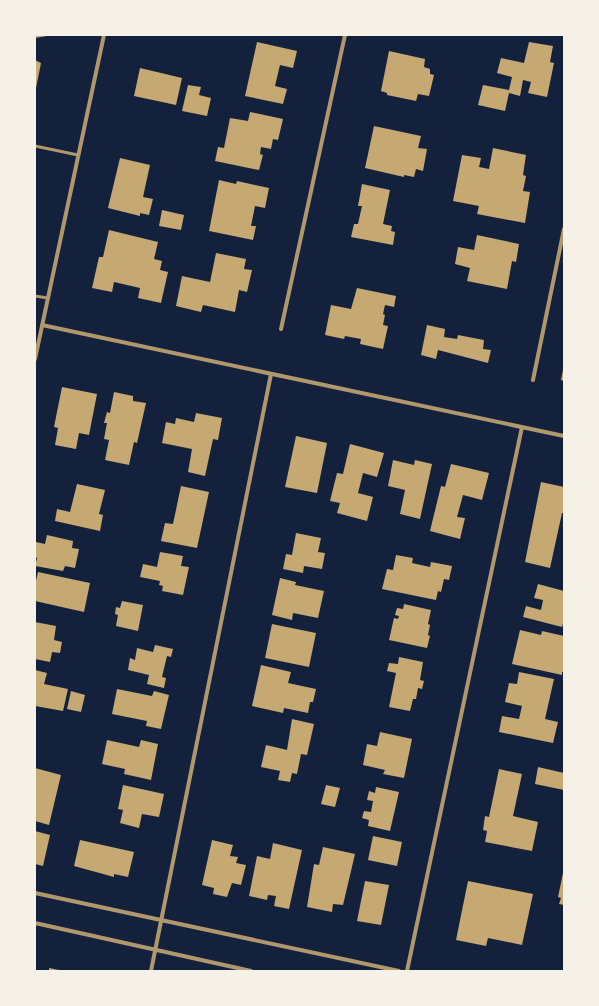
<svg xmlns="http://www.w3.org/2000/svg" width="599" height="1006" font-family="Poppins,sans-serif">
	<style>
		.building { fill: #c6a872 }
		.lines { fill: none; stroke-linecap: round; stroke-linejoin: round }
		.service { stroke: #b1986c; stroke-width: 3 }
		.minor { stroke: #b1986c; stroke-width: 4 }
	</style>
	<rect width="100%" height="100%" fill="#14213d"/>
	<path class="building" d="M35 35H47V36L35 38Z
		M257 42 297 51 293 68 280 65 275 86 287 89 283 104 245 96Z
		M529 42 553 46 550 62 554 63 547 97 528 93 531 82 523 80 520 96 509 93 505 111 478 105 483 85 509 90 512 77 497 73 501 58 524 63Z
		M389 51 425 59 424 67 430 69V74L434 75 429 96 418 94 416 101 387 95V93L381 91Z
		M35 60 41 63 36 88H35Z
		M140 68 182 78 176 105 134 96Z
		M188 85 201 87 199 95 211 98 207 116 182 111Z
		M250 112 283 119 278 140 273 139 271 149 261 147 260 154 263 155 259 170 215 161 218 147 224 148 230 118 248 121Z
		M374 126 421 136 418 148 427 149 423 171 416 169 414 177 404 175V177L365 168Z
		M493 148 526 155 523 175 526 176 523 191 530 192 525 223 477 214 479 206 453 201 462 155 481 158 479 167 489 169Z
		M120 158 150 165 143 197 153 199 149 215 140 213V216L108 208Z
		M219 180 236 184 237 181 269 188 265 208 255 206 251 226H256L253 240 209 231Z
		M362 184 390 190 383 224 392 226 391 231 395 232 393 245 351 237 354 224H358L362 206H358Z
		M162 210 184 215 181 230 159 226Z
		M109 230 158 242 154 259 162 261 160 270 168 272 161 303 138 298 140 288 114 282 112 292 92 288 99 257H103Z
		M477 235 519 244 516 262 512 261 507 289 467 281 470 268 455 264 458 247 474 250Z
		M216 253 246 259 244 269 252 270 247 292 239 290 235 312 203 305 201 312 176 306 182 276 210 282Z
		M357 288 396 296 394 307 385 305 383 314 385 315 383 325 388 326 383 349 360 344 361 339 345 336 344 339 325 335 331 305 351 309Z
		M427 325 445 329 444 337 457 339 458 335 484 340 483 349 491 350 488 363 438 350 436 359 421 355Z
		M563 370H564V381L561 380Z
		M62 387 97 394 89 435 79 433 76 449 55 445 58 428 54 427Z
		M114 392 133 396V401L146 403 137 443 134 442 129 465 105 460 109 440 104 439 107 423H104L107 412 110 413Z
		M196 413 222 418 218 440 213 439 205 476 188 472 192 449 162 443 166 422 175 424 176 418 194 422Z
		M296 436 327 443 317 493 285 487Z
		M350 444 384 453 377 477 363 473 358 493 373 497 367 521 337 513 340 503 330 501 337 473 343 474Z
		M393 460 414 465 415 460 432 464 420 519 400 514 405 490 388 486Z
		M451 464 489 473 482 500 463 495 457 517 465 518 460 539 430 531 441 486 445 487Z
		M541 482 564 487V513H562L550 568 525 562Z
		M77 484 105 490 99 514 103 515 100 531 55 521 57 509 70 512Z
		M181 486 209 492 197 548 161 541 165 523 173 524Z
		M296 533 321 538 318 552 325 553 322 569 304 566 303 573 283 569 286 554 292 555Z
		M47 535 73 541 72 548 79 549 75 568 65 566 63 571 35 566 37 558 35 557 36 542 45 544Z
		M160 552 183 556 181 566 189 567 183 595 162 591 163 586 159 585 160 581 140 577 143 564 157 567Z
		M396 555 413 558 412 563 430 567 431 562 452 566 449 580 444 579 441 592 438 591 436 600 382 589 387 569 393 570Z
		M38 572 90 583 84 612 35 601V585Z
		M280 578 296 582 295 585 324 591 318 618 293 613 292 620 272 615Z
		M538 584 564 591V620L562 627 523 617 526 606 541 610 543 600 534 598Z
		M122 601 143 605 138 631 116 626 118 615 115 614 116 607 120 608Z
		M404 604 431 610 428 624 430 625 428 635 430 636 427 648 389 640 394 618 398 619 399 616 395 615 397 608 403 609Z
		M35 622 56 626 54 640 62 642 60 653 52 652 50 662 35 659Z
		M272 624 316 633 309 667 265 658Z
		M520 630 541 635 542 631 564 636V672H562V675L512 664Z
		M155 645 173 649 171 657 167 656 162 677 166 678 164 688 147 684 149 675 128 670 130 658 135 660 137 648 153 652Z
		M399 657 423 662 420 680 424 681 422 689 418 688 416 699H413L410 711 389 707 396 673 387 671 389 663 398 664Z
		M261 665 291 672 288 683 316 689 313 702H310L308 713 284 708 283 713 252 706Z
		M35 670 47 673 44 684 68 689 63 711 35 706Z
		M519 672 554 679 545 719 558 722 553 743 499 732 502 716 519 719 522 706 505 702 509 683 517 684Z
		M117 689 152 696 154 691 169 695 161 729 146 726 147 721 112 714Z
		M71 691 85 695 81 712 67 709Z
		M292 719 314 724 307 755 301 754 297 774 292 773 290 782 278 780 280 771 261 767 266 745 287 750Z
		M380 732 412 739 404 778 383 774 385 770 363 765 367 744 377 746Z
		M107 740 139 747 141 740 158 744 151 780 124 774 125 769 102 764Z
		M538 767 564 773V790L535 784Z
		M35 768 61 775 49 825 35 821Z
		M499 769 522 774 513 816 538 822 532 851 485 842 487 831 483 830 485 816 489 817Z
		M123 785 164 794 159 817 142 814 139 828 120 823 123 810 118 809Z
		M326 785 340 788 335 807 321 804Z
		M376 787 399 792 390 831 368 826 369 820 362 818 364 811 371 812 373 801 367 800 369 791 375 793Z
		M35 831 50 835 43 866 35 864Z
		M373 836 402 842 397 866 368 860Z
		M80 840 134 852 128 877 114 874V877L74 866Z
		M212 840 233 845 230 856 238 857 236 863 246 865 241 885 232 883 227 897 213 894 214 888 202 885Z
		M273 843 302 850 289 909 274 906 276 896 268 895 267 900 249 896 257 856 270 859Z
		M323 847 355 854 343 905 333 904 332 912 307 907 314 864 319 865Z
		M563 873 564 874V905L559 904 561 898 558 897Z
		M365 881 389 885 381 925 357 921Z
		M468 881 533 894 522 945 488 938 486 946 456 940Z
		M49 968 59 970V971H49Z"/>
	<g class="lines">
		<path class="service" d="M35 146 78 155
			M35 296 48 298"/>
		<path class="minor" d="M42 325 564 436
			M281 329 345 35
			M35 359 104 35
			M533 380 564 229
			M35 893 399 971
			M35 923 251 971
			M151 971 271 374
			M407 971 522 427"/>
	</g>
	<rect width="599" height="1006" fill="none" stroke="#f6f1e7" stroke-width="72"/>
</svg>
